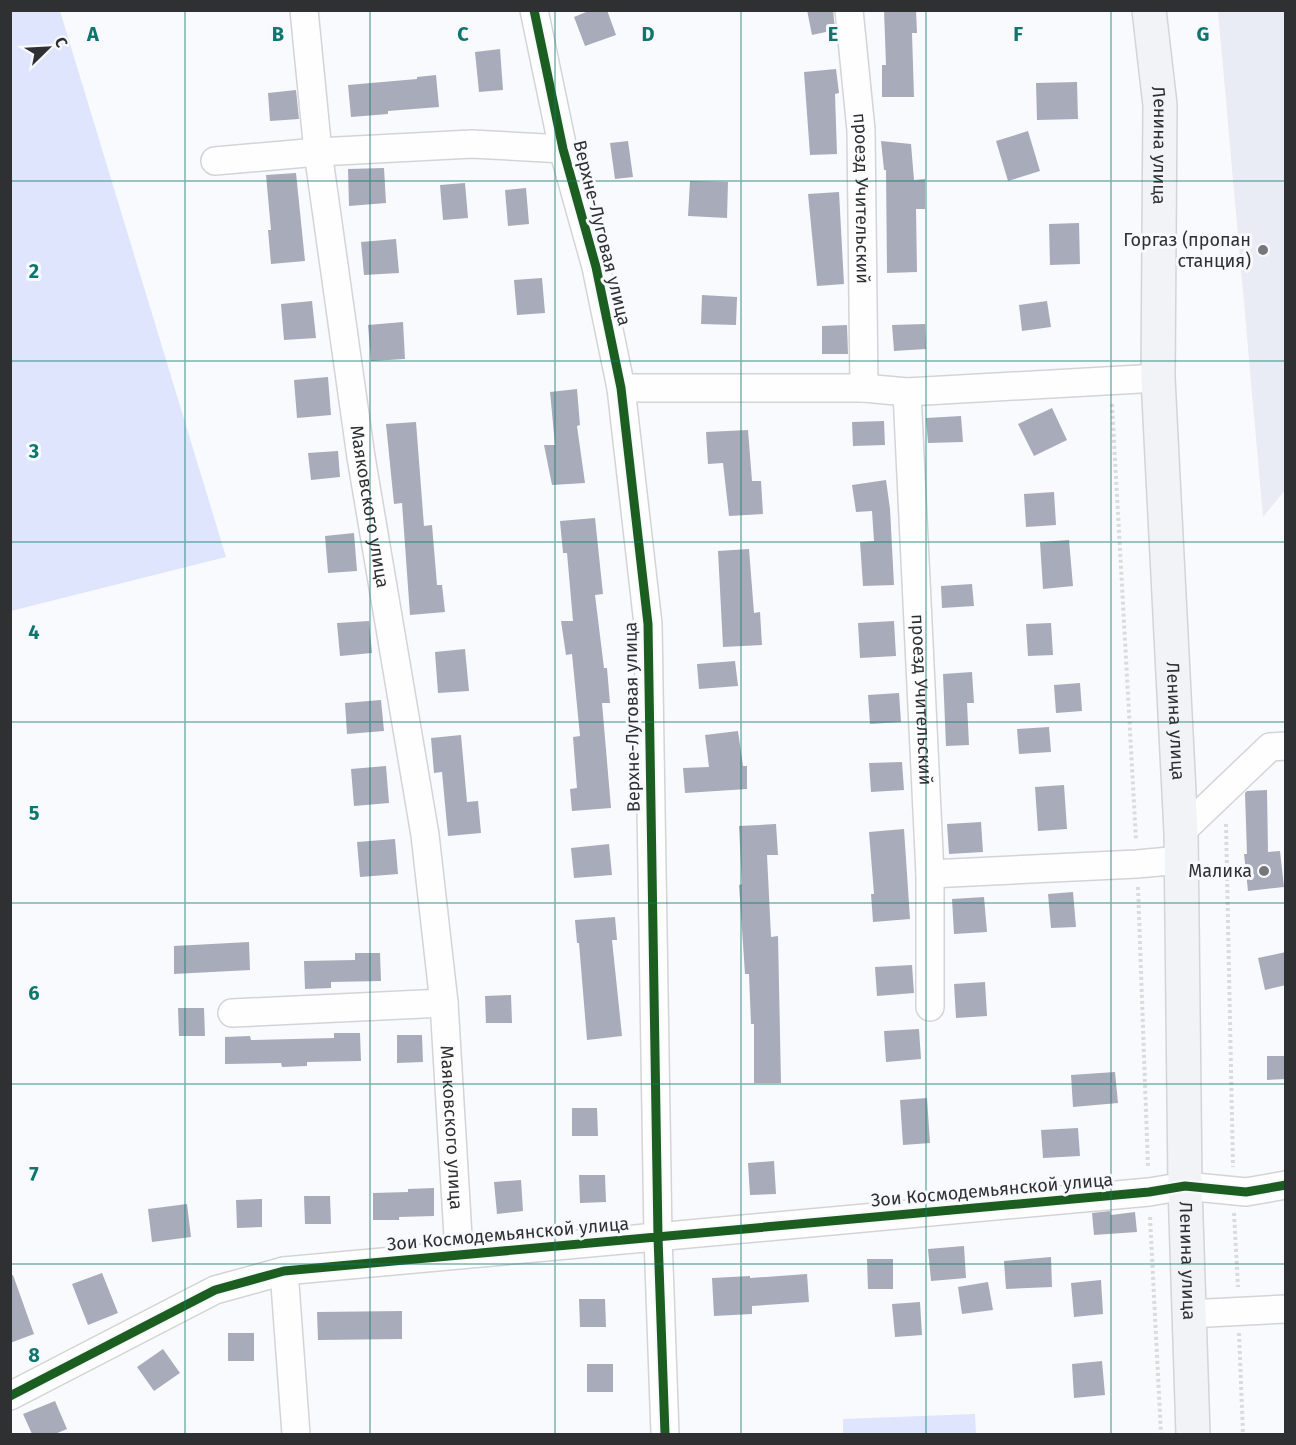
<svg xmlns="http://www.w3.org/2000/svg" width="1296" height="1445" font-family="'Fira Sans',sans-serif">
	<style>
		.built { fill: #e9ecf5 }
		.green { fill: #dee5fc }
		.building { fill: #a8acba }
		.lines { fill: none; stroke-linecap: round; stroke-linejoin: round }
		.minor-casing { stroke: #d4d4d7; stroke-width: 30 }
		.secondary-casing { stroke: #d4d4d7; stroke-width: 36 }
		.path { stroke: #dbdbdc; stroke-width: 4; stroke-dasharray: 3 3; stroke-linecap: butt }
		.minor { stroke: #fefeff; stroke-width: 27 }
		.secondary { stroke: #f2f3f6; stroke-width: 33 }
		.cycleway-casing { stroke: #f7f9ff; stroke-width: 13 }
		.cycleway { stroke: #1b5e20; stroke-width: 9 }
		.grid { fill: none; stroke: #0f766e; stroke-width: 1.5; stroke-opacity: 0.55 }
		.poi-dot { fill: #767779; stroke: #f7f9ff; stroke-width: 2 }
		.labels { text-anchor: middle; stroke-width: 6; stroke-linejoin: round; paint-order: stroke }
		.street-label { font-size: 18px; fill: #2f3032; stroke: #f7f9ff }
		.poi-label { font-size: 18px; fill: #2f3032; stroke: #f7f9ff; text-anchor: end }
		.grid-label { font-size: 20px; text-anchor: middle; font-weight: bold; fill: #0f766e; stroke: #f7f9ff; stroke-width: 6; stroke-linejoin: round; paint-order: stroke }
	</style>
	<rect width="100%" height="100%" fill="#f9fafd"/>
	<path class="built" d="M1218 11H1285L1286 489 1263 517Z"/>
	<path class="green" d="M11 10 60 11 226 557 11 611Z
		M975 1414 976 1434H843V1419Z"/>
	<path class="building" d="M591 10H607L616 35 585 46 574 17Z
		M807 10H833L835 30 812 35Z
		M884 10H916L917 33H912L914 97H882V65H886Z
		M500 49 503 90 479 92 475 52Z
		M836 69 839 93 835 94 837 154 810 155 804 72Z
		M436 75 439 107 388 111V114L351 117 348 85 417 79V77Z
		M1077 82 1078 119 1037 120 1036 83Z
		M296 90 299 119 270 121 268 93Z
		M1028 131 1040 171 1008 181 996 141Z
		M628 141 633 177 615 179 610 143Z
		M881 141 911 144 914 180 925 179V209H916L917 272 887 273 886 170H884Z
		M384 168 386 203 349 206 348 169Z
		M296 173 305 261 271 264 268 230H271L266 175Z
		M690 181 728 182 727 218 688 216Z
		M465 183 468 218 443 220 440 185Z
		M526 188 529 224 508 226 505 190Z
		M839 192 844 284 817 286 808 194Z
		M1079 223 1080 264 1050 265 1049 224Z
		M396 239 399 273 364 275 361 242Z
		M542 278 545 313 517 315 514 280Z
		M702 295 737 297 736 325 701 324Z
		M312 301 316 338 284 340 281 304Z
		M1047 301 1051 327 1022 331 1019 305Z
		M403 322 405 359 371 361 368 325Z
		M925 324 926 349 894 351 892 325Z
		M847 325 848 354H822V326Z
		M328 377 331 415 297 418 294 380Z
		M577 389 580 425 577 426 585 483 552 485 544 445H555L550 392Z
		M1052 408 1067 440 1034 456 1018 424Z
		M961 416 963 442 928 443 926 418Z
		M884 421 885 445 853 446 852 422Z
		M416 422 424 526 432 525 437 585H442L445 612 410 615 402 503 394 504 386 424Z
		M748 430 752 481H761L763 514 729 516 723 463 708 464 706 432Z
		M338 451 340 477 311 480 308 453Z
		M886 480 890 509 894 585 863 586 860 542 874 541 872 511 856 512 852 485Z
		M1054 492 1056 525 1026 527 1024 494Z
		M595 518 603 594 595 595 604 668H607L610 703H602L611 808 572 811 570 789 577 788 573 737 580 736 572 654 566 655 561 621H573L567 553H563L560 521Z
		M354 533 357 571 328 573 325 536Z
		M1069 540 1073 586 1043 589 1040 542Z
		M749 549 754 613 760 612 762 645 723 647 718 551Z
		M972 584 974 606 942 608 941 586Z
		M369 621 372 653 340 656 337 623Z
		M894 621 896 656 860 658 858 623Z
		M1051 623 1053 655 1028 656 1026 624Z
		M465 649 469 691 438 693 435 652Z
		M735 661 738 686 699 689 697 664Z
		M972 672 974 703H967L969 745 946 746 943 674Z
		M1080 683 1082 711 1056 713 1054 685Z
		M899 693 901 722 870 724 868 695Z
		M381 700 384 731 347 734 345 703Z
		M1049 727 1051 752 1019 754 1017 729Z
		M738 731 743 766H747V789L685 793 683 768 709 767 705 735Z
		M461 735 467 802 478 801 481 833 448 836 442 772 434 773 431 738Z
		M902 762 904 790 871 792 869 763Z
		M386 766 389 803 354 806 351 769Z
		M1064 785 1067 829 1038 831 1035 787Z
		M1267 790 1268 852 1280 851 1284 887 1248 891 1244 854H1247L1245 793 1247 791Z
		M981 822 983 852 949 854 947 824Z
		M776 824 778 855H767L771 937 778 936 781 1083H754V1024H751L749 974H745L739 885 742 884 739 826Z
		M904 829 910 919 873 922 871 894H874L869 832Z
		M395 839 398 874 360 877 357 842Z
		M609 844 612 875 574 878 571 848Z
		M1073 892 1076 927 1051 928 1048 894Z
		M984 897 987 932 954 934 952 899Z
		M615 917 617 940H612L622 1036 587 1040 579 943H577L575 920Z
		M249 942 250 970 174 974V946Z
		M1286 952V985L1265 990 1258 958Z
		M355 953H380L381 981 331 982V988L305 989 304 961 355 960Z
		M912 965 914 993 877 996 875 967Z
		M985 982 987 1016 956 1018 954 984Z
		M511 995 512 1023H486L485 996Z
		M178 1008H204L205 1036H179Z
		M919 1029 921 1059 886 1062 884 1031Z
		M334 1033H360L361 1061 307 1062V1066L282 1067 281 1063 225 1064V1037L250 1036 251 1040 334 1038Z
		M397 1035H422L423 1062 397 1063Z
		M1267 1056H1286V1079L1267 1080Z
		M1115 1072 1118 1103 1073 1107 1071 1075Z
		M927 1098 930 1143 903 1145 900 1100Z
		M572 1108H597L598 1136H572Z
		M1078 1128 1080 1156 1043 1158 1041 1130Z
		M774 1161 776 1194 750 1195 748 1163Z
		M579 1175H605L606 1202 580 1203Z
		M521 1180 523 1211 497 1214 494 1182Z
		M434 1188V1216L399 1217V1220H373V1193L408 1192V1189Z
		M304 1196H330L331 1224H305Z
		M262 1199V1227L237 1228 236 1200Z
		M187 1204 191 1237 152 1242 148 1209Z
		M1110 1211 1111 1215 1135 1212 1137 1232 1094 1235 1092 1213Z
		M964 1246 966 1278 931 1281 928 1249Z
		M1051 1257 1052 1287 1006 1289 1004 1261Z
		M867 1259H893V1289H868Z
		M102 1273 118 1313 88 1325 72 1284Z
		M807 1274 809 1302 752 1306V1314L714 1316 712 1278 750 1276V1278Z
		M13 1275 34 1334 10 1343V1276Z
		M1101 1280 1103 1314 1074 1317 1071 1283Z
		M988 1282 993 1310 962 1314 958 1287Z
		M579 1299H605L606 1327H580Z
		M920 1302 922 1335 895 1337 892 1304Z
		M402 1311V1339L318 1340 317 1312Z
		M228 1333H254V1361H228Z
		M163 1349 180 1373 154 1391 137 1367Z
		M1102 1361 1105 1395 1074 1398 1072 1364Z
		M587 1364H613V1392H587Z
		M55 1401 67 1429 55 1434H32L23 1414Z"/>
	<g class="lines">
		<g class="minor-casing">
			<g id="minor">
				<path id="s1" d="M304 10 318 152 361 457 425 835 444 1003 459 1253"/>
				<path d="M534 10 563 149 596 267 621 388 648 624 658 1237 665 1434"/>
				<path id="s2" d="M849 10 861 130 864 388"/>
				<path d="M215 161 318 152 472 144 563 149"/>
				<path d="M621 388H864L907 392 1158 378"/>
				<path id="s3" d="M907 392 930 874V1007"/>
				<path d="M1181 832 1270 747 1286 746"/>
				<path d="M930 874 1137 864 1181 860"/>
				<path d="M232 1013 444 1003"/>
				<path d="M284 1271 296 1434"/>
				<path d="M1188 1314 1286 1309"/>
				<path d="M10 1396 215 1290 284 1271 1149 1192 1185 1186 1246 1192 1286 1185"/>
			</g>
		</g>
		<g class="secondary-casing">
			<g id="secondary">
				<path id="s4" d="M1149 10 1160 105 1158 378 1181 832 1185 1186 1193 1434"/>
			</g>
		</g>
		<path class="path" d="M1112 404 1136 840
			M1226 824 1233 1167
			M1138 887 1148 1167
			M1234 1213 1238 1287
			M1150 1217 1161 1434
			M1239 1333 1243 1434"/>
		<use href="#minor" class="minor"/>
		<use href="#secondary" class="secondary"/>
		<g class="cycleway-casing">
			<path id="cycleway" d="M534 10 563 149 596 267 621 388 648 624 658 1237 665 1434
				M10 1396 215 1290 284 1271 1149 1192 1185 1186 1246 1192 1286 1185"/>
		</g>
		<use href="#cycleway" class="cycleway"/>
	</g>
	<path class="grid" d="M185 10V1434M370 10V1434M555 10V1434M741 10V1434M926 10V1434M1111 10V1434M10 181H1286M10 361H1286M10 542H1286M10 722H1286M10 903H1286M10 1084H1286M10 1264H1286"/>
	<g class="poi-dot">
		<circle cx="1263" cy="250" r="6"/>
		<circle cx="1264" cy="871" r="6"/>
	</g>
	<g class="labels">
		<g class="street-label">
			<text dy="6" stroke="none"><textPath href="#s4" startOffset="136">Ленина улица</textPath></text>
			<text dy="6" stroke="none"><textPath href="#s2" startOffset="189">проезд Учительский</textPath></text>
			<text transform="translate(602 233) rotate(76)" y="6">Верхне-Луговая улица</text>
			<text dy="6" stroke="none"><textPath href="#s1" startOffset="501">Маяковского улица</textPath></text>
			<text dy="6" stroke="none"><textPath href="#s3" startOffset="308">проезд Учительский</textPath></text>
			<text transform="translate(632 717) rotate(-91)" y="6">Верхне-Луговая улица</text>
			<text dy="6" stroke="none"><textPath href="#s4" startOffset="712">Ленина улица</textPath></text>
			<text dy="6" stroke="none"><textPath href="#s1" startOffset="1128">Маяковского улица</textPath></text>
			<text transform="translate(992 1190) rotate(-5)" y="6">Зои Космодемьянской улица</text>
			<text transform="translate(508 1234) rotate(-5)" y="6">Зои Космодемьянской улица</text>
			<text dy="6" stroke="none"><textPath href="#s4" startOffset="1252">Ленина улица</textPath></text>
		</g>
		<g class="poi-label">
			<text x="1251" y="246">Горгаз (пропан<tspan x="1251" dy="21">станция)</tspan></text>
			<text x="1252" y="877">Малика</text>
		</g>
	</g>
	<g class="grid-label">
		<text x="93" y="41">A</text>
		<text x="278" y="41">B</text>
		<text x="463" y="41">C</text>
		<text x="648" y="41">D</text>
		<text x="833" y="41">E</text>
		<text x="1018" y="41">F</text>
		<text x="1203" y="41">G</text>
		<text x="34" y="278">2</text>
		<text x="34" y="458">3</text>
		<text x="34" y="639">4</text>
		<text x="34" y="820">5</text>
		<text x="34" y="1000">6</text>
		<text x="34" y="1181">7</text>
		<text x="34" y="1362">8</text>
	</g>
	<rect width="1296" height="1445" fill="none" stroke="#2f3032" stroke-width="24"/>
	<g transform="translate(48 48) rotate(66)" stroke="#f7f9ff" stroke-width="4.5" paint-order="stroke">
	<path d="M0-4.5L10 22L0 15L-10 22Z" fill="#2f3032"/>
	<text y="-9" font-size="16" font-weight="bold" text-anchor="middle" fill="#2f3032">С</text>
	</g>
</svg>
